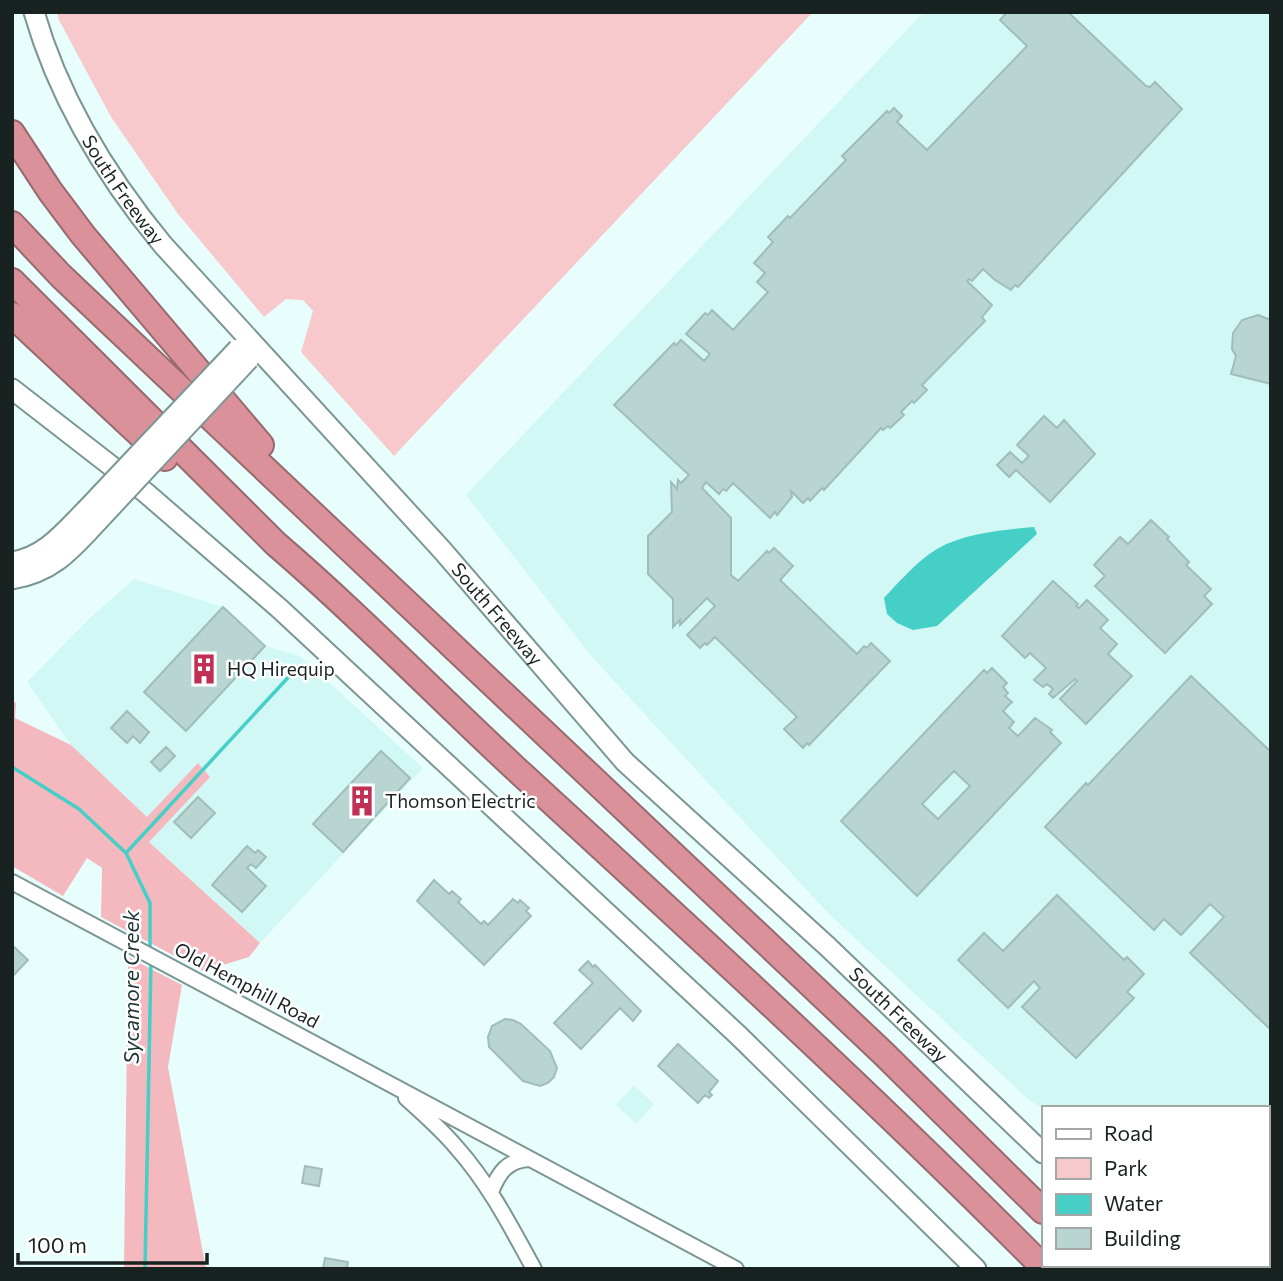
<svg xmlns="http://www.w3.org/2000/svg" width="1283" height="1281" font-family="Commissioner,sans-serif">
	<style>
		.built { fill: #d1f8f4 }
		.green { fill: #f7c9cd }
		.forest { fill: #f4b8bf }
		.water { fill: #45cfc6 }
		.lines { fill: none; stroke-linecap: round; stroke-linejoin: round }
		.stream { stroke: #45cfc6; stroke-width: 3.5 }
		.building { fill: #b8d5d2; stroke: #a1bdba; stroke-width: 2; fill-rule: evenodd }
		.street-casing { stroke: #7c9694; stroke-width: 18 }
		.secondary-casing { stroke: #7c9694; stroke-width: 23 }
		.highway-casing { stroke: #976a70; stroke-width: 28 }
		.street { stroke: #fff; stroke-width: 14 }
		.secondary { stroke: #fff; stroke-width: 19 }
		.highway { stroke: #db919a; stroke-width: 24 }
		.secondary-bridge-casing { stroke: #7c9694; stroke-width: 23; stroke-linecap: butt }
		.secondary-bridge { stroke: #fff; stroke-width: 19 }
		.labels { text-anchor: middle; stroke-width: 5; stroke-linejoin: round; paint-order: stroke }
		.street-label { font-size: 19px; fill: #182221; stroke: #fff }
		.poi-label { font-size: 19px; fill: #182221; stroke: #fff; text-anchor: start }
		.water-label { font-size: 21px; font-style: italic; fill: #1c3432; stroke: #fff }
	</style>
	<rect width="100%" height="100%" fill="#e7fefc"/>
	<path class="built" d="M924 12H1271V1236L1267 1234V1108L1043 1109 1029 1100 828 913 592 657 466 495Z
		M134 579 223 607 265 646 300 656 423 768 260 943 149 842 209 777 197 764 147 818 71 745 27 682 90 618Z
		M634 1085 654 1104 636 1124 616 1105Z"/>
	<path class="green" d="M57 12H813L394 456 301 352 313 311 303 300 286 299 264 317 178 214 111 117 59 20Z"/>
	<path class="forest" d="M12 700 16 703 15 718 71 745 147 817 198 763 210 777 149 842 260 943 249 957 203 971 101 917 102 868 87 858 63 896 12 866Z
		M128 957 182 985 168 1067 206 1269H124Z"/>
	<path class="water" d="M1034 527 1037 534 937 626 913 630 897 623 887 614 884 598C900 581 917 561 937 549 965 533 1002 530 1034 527Z"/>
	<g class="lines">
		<path class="stream" d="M12 767 79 809 126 853 150 903V952
			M126 853 295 670
			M145 1269 151 959"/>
	</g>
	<path class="building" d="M1007 12H1068L1146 86 1150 87 1155 82 1182 109 1018 287 1015 285 1011 290 995 280 983 269 972 281 969 279 967 281 992 305 982 317 985 321 922 385 927 390 914 403 912 401 901 412 904 415 890 428 888 426 883 430 881 428 824 490 822 488 810 501 808 498 803 503 791 491 792 497 777 515 775 512 770 518 733 483 726 491 723 489 719 494 706 482 702 488 731 518V575L738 581 767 551 769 553 774 548 793 566 780 580 857 654 864 646 867 648 871 643 890 661 809 745 807 743 803 748 784 729 797 717 715 637 707 645 705 643 700 648 687 635 715 606 707 598 680 625V620L673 627V599L648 574V536L672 512 671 482 677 489 678 480 681 483 689 475 614 405 674 343 676 345 681 340 704 361 710 354 686 334 705 313 708 315 712 310 733 330 768 292 757 282 765 273 754 263 773 242 768 237 788 216 790 218 846 160 842 156 887 111 889 113 894 108 902 116 897 122 927 150 1027 46 1000 20Z
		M1258 315 1271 320V384L1231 374 1236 356 1232 349 1233 333 1242 320Z
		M1044 416 1057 428 1064 420 1095 454 1050 502 1016 470 1009 477 997 465 1010 452 1022 463 1029 456 1017 445Z
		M1151 520 1169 537 1167 539 1189 562 1186 565 1211 589 1204 596 1212 604 1165 653 1095 586 1105 576 1094 565 1120 537 1128 544Z
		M1053 581 1078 604 1076 606 1079 608 1087 600 1108 620 1100 628 1117 644 1108 654 1132 676 1086 724 1060 699 1077 681 1075 679 1053 698 1049 694 1053 689 1047 684 1043 687 1034 680 1046 668 1030 653 1025 658 1002 636Z
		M223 607 265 646 186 731 144 692Z
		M992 668 1007 683 1003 687 1008 693 1005 696 1012 702 1003 711 1014 722 1009 728 1018 736 1035 718 1052 730 1050 732 1061 743 917 896 841 821 984 670 987 673ZM954 771 970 786 938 819 922 804Z
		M1191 676 1271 752V1030L1190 953 1224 917 1210 904 1181 935 1164 919 1154 930 1045 827 1086 783 1088 785Z
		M127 711 149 732 140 743 133 736 127 743 111 728Z
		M166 747 175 756 160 771 151 762Z
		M381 751 410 778 343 852 313 824Z
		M198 797 215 813 191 838 174 822Z
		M247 846 255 853 258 850 266 857 256 868 251 864 247 868 266 886 242 912 212 885Z
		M434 880 449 894 452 891 461 899 458 902 481 924 484 921 488 925 513 899 518 903 520 900 529 908 526 911 531 916 484 965 417 901Z
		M1057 895 1124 960 1127 957 1144 974 1127 992 1134 998 1076 1058 1022 1007 1040 988 1034 981 1008 1008 958 960 984 933 1003 951Z
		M12 945 28 960 12 977Z
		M588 961 593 967 595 965 641 1011 633 1021 620 1008 581 1049 554 1023 593 983 579 970Z
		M505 1019 513 1020 521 1024 550 1051 557 1068 554 1077 548 1083 540 1086 523 1081 489 1047 488 1037 492 1026Z
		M678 1044 718 1081 709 1092 712 1095 709 1098 705 1095 698 1103 658 1066Z
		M305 1166 322 1169 319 1186 302 1183Z
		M325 1258 348 1262 347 1269 323 1268Z"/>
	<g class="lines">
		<g class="street-casing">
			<path id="street" d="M12 882 736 1269
				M406 1098C424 1114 442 1130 457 1148 489 1184 511 1227 534 1269
				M491 1192C499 1172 507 1161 528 1159"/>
		</g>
		<g class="secondary-casing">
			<g id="secondary">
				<path id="s1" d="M34 12C59 99 106 176 163 245L442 550 625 762 828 947 1043 1153"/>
				<path d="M12 389 146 493 280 609 739 1036 976 1269"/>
				<path d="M12 562C45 557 64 532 86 510"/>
				<path d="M12 579C53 572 71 550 98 521"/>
				<path d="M1237 1265 1244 1269"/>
			</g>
		</g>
		<g class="highway-casing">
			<path id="highway" d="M12 133 50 191 83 235 261 445
				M12 224 61 276 883 1053 1043 1211
				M12 281 276 544C359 615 436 695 516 769 695 933 874 1097 1045 1269
				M12 315 165 458
				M1097 1265 1100 1269"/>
		</g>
		<use href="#street" class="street"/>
		<use href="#secondary" class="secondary"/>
		<use href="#highway" class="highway"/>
		<g class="secondary-bridge-casing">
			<path id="secondary-bridge" d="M86 510 238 349
				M98 521 249 359"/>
		</g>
		<use href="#secondary-bridge" class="secondary-bridge"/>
	</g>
	<defs>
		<g id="building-bare" transform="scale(2.415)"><path d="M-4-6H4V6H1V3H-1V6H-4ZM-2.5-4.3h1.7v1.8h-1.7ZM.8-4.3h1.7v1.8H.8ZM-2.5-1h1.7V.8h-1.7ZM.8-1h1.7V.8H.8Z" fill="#c03054" stroke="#fff" stroke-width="2.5" paint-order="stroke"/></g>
	</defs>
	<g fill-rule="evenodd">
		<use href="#building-bare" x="204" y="669"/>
		<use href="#building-bare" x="362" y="801"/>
	</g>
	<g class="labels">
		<g class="street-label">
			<text dy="7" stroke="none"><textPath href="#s1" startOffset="200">South Freeway</textPath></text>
			<text dy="7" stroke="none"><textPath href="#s1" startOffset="766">South Freeway</textPath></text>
			<text transform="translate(247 985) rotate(28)" y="7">Old Hemphill Road</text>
			<text dy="7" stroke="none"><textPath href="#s1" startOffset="1334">South Freeway</textPath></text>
		</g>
		<g class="poi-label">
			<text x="227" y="676">HQ Hirequip</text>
			<text x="385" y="808">Thomson Electric</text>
		</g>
		<g class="water-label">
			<text transform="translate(132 987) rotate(-90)" y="7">Sycamore Creek</text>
		</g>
	</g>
	<rect width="1283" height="1281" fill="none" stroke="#182221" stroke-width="28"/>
	<rect x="1042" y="1106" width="228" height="161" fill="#ffffff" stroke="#a3a7a6" stroke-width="2"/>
	<rect x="1056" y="1129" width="35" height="10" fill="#ffffff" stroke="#a3a7a6" stroke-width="2"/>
	<text x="1104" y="1141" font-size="21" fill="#182221">Road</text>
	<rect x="1056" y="1158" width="35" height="21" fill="#f7c9cd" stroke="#a3a7a6" stroke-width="2"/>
	<text x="1104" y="1176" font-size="21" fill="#182221">Park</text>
	<rect x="1056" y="1194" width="35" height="21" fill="#45cfc6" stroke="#a3a7a6" stroke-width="2"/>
	<text x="1104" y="1211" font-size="21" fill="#182221">Water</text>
	<rect x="1056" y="1228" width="35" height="21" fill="#b8d5d2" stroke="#a3a7a6" stroke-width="2"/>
	<text x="1104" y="1246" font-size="21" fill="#182221">Building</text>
	<path d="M18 1253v10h189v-10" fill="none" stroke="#182221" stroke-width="3.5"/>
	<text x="28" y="1253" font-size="21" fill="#182221" stroke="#ffffff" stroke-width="5" paint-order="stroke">100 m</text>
</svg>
